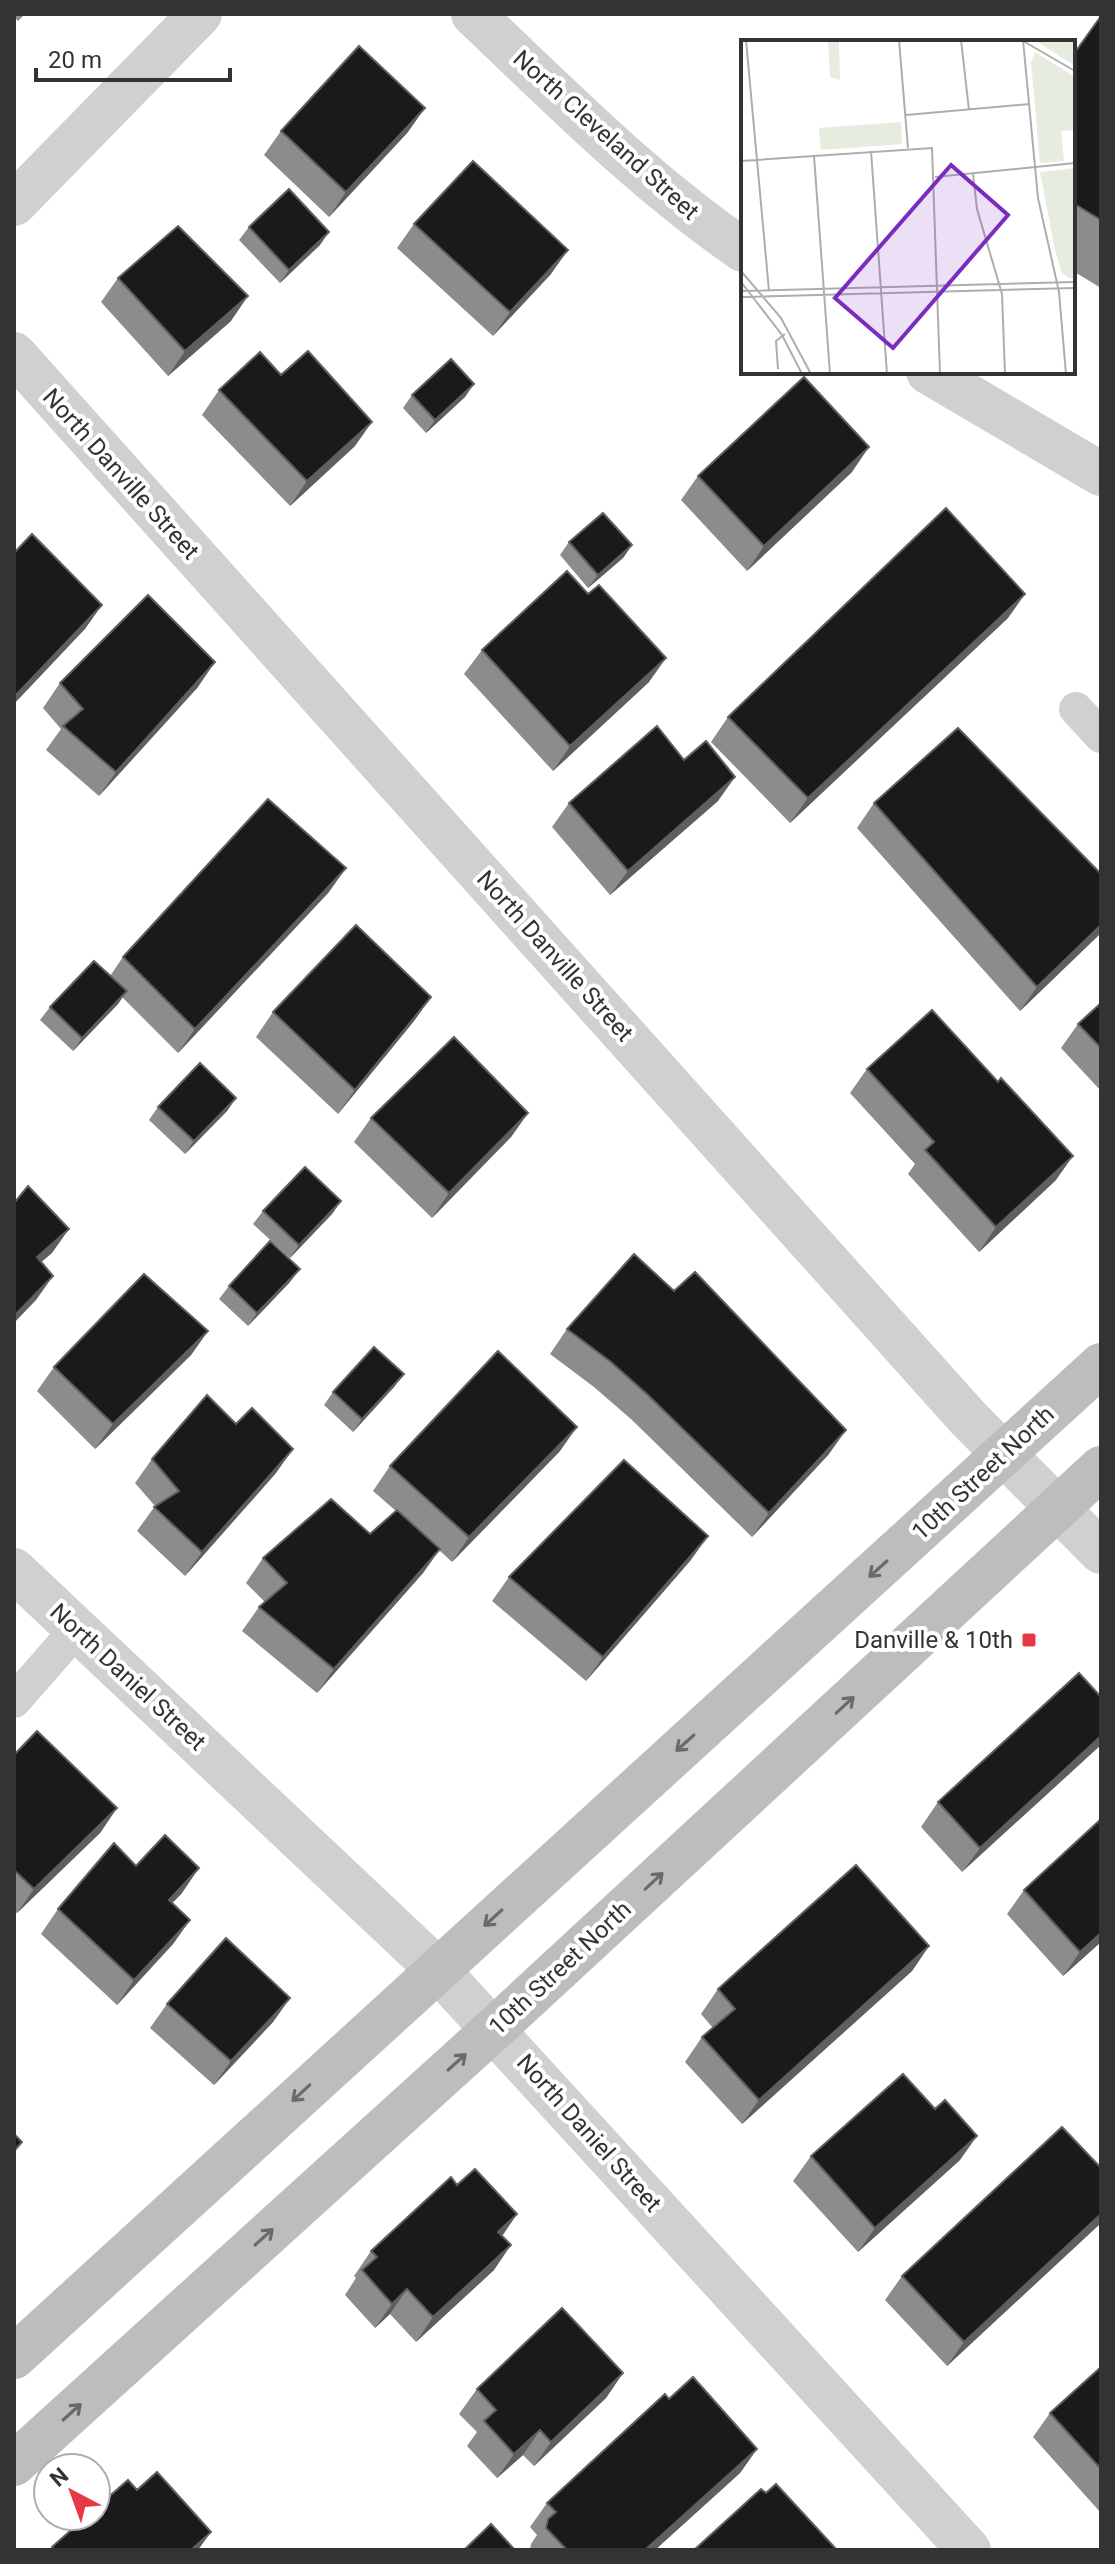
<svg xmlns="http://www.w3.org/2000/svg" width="1115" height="2564" font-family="Roboto,sans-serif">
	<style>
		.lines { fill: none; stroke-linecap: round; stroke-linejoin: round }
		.lane { stroke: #d0d0d0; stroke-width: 34 }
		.street { stroke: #d0d0d0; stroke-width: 44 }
		.secondary { stroke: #bdbdbd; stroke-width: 44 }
		.wall { fill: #8c8c8c }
		.shaded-wall { fill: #5f5f5f }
		.building { fill: #1a1a1a; stroke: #5f5f5f; stroke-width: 2 }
		.oneway { stroke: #6a6a6a }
		.poi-dot { fill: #e63946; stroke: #fff; stroke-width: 3 }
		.labels { text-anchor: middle; stroke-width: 8; stroke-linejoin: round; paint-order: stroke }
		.street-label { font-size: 24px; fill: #333; stroke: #fff }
		.poi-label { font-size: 24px; fill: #333; stroke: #fff; text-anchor: end }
		.inset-road { fill: none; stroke: #adadad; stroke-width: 2 }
		.view { fill: #7b2cbf; fill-opacity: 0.15; stroke: #7b2cbf; stroke-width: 4 }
		.inset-edge { fill: none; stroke: #333; stroke-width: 4 }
	</style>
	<rect width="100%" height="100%" fill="#fff"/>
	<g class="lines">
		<path class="lane" d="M1076 709 1101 736
			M14 1701 77 1629"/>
		<path class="street" d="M473 14C559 96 644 182 743 250
			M14 204 200 14
			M14 354 968 1418 1101 1552
			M928 372 1101 474
			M14 1570 437 1969 969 2550"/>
		<path class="secondary" d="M14 2357 1101 1365
			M14 2464 494 2029 1101 1468"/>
	</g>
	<path class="wall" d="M14 14H25L18 21 14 17Z
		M1101 16V288L1073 271V55Z
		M281 131 408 132 329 217 264 155Z
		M414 224 551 274 493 336 397 248Z
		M249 227 320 245 280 283 239 240Z
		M118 278 231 321 168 376 101 302Z
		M281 375 355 446 290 506 202 415 219 390Z
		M412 395 465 397 426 433 403 408Z
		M852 472 747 571 681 500 698 476Z
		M569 542 632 545 623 558 588 588 560 555Z
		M1008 618 790 823 711 742 728 717Z
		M482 650 649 682 553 771 464 674Z
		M60 683 198 687 99 796 46 750 61 729 43 708Z
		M684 760 718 801 610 895 552 827 569 803Z
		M874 803 1101 933 1020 1011 857 828Z
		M329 892 178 1053 122 997 118 1004 73 1051 40 1020 50 1007 110 976 123 957Z
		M431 997 414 1021 338 1114 256 1037 273 1012Z
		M1101 1003V1091L1061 1048 1078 1024Z
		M867 1069 1056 1180 979 1252 908 1174 915 1164 850 1093Z
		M236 1098 227 1111 185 1154 149 1120 158 1107Z
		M528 1113 511 1137 432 1218 354 1142 371 1118Z
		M341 1201 332 1214 290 1258 253 1224 263 1211Z
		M290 1282 248 1326 219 1299 229 1286Z
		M567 1329 829 1454 752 1537 632 1420 594 1387 550 1354Z
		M208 1331 191 1355 95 1449 37 1391 54 1367Z
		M404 1374 394 1387 353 1432 324 1405 333 1392Z
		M560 1451 452 1562 439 1550 423 1573 317 1693 242 1631 259 1607 265 1602 246 1583 263 1558 370 1534 396 1511 373 1491 390 1466Z
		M152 1459 276 1473 185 1576 137 1531 155 1506 135 1483Z
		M708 1536 690 1561 586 1681 492 1601 509 1577Z
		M1101 1697 962 1872 921 1827 938 1802Z
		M14 1755 117 1808 100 1833 17 1913 14 1911Z
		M136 1866 182 1893 172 1903 190 1920 173 1944 117 2005 41 1934 58 1909Z
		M1024 1890 1101 1942 1063 1976 1007 1914Z
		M929 1946 912 1971 742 2124 685 2062 702 2037 713 2028 701 2014 718 1989Z
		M290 1998 273 2022 214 2085 150 2028 167 2004Z
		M811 2156 960 2160 858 2252 793 2181Z
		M1101 2168V2223L947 2366 885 2300 902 2276Z
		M457 2185 517 2214 502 2236 494 2270 416 2342 390 2314 375 2328 345 2295 356 2278 354 2276 371 2251Z
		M1101 2367V2513L1033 2437 1050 2413Z
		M623 2373 606 2398 534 2466 523 2455 497 2478 467 2446 477 2432 459 2414 477 2389Z
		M669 2399 757 2449 740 2473 655 2550H530L531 2544 537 2535 530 2527 547 2503Z"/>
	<path class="shaded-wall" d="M425 108 408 132 329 217 346 192Z
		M329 232 320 245 280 283 289 270Z
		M568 250 551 274 493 336 510 312Z
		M248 296 231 321 168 376 185 351Z
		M474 384 465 397 426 433 435 420Z
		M372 422 355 446 290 506 307 481Z
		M869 447 852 472 747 571 764 546Z
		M632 545 623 558 588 588 598 575Z
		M1025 594 1008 618 790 823 808 798Z
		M102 605 85 629 14 704V697Z
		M666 658 649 682 553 771 570 746Z
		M215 662 198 687 99 796 116 772Z
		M735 777 718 801 610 895 628 871Z
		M346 868 329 892 178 1053 195 1029Z
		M1101 925V933L1020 1011 1037 987Z
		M127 991 118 1004 73 1051 82 1038Z
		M431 997 414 1021 338 1114 355 1090Z
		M236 1098 227 1111 185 1154 194 1141Z
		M528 1113 511 1137 432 1218 449 1193Z
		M1073 1156 1056 1180 979 1252 996 1227Z
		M341 1201 332 1214 290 1258 299 1245Z
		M69 1229 52 1253 19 1281 37 1257Z
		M300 1269 290 1282 248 1326 257 1313Z
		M53 1276 36 1300 14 1323V1316Z
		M208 1331 191 1355 95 1449 113 1424Z
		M404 1374 394 1387 353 1432 362 1419Z
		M577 1427 560 1451 452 1562 469 1537Z
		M846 1430 829 1454 752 1537 769 1513Z
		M293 1449 276 1473 185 1576 202 1552Z
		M708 1536 690 1561 586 1681 603 1657Z
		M440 1549 423 1573 317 1693 334 1669Z
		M1101 1736V1745L962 1872 980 1848Z
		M117 1808 100 1833 17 1913 34 1889Z
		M199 1868 182 1893 152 1924 169 1900Z
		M190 1920 173 1944 117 2005 134 1980Z
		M1101 1933V1942L1063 1976 1080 1952Z
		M929 1946 912 1971 742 2124 759 2100Z
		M290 1998 273 2022 214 2085 231 2061Z
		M977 2136 960 2160 858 2252 875 2228Z
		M517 2214 500 2239 498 2232Z
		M1101 2214V2223L947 2366 964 2342Z
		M511 2245 494 2270 416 2342 433 2317Z
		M407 2289 390 2314 375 2328 392 2304Z
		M623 2373 606 2398 534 2466 551 2442Z
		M540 2430 523 2455 497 2478 514 2454Z
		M757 2449 740 2473 655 2550H645Z
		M211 2532 198 2550H191Z"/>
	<path class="building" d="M1101 16V220L1073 203V55Z
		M359 46 425 108 346 192 281 131Z
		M473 161 568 250 510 312 414 224Z
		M289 189 329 232 289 270 249 227Z
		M178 226 248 296 185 351 118 278Z
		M308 351 372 422 307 481 219 390 260 352 281 375Z
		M451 359 474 384 435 420 412 395Z
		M804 377 869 447 764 546 698 476Z
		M946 508 1025 594 808 798 728 717Z
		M603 513 632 545 598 575 569 542Z
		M32 534 102 605 14 697V553Z
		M567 571 588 594 599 585 666 658 570 746 482 650Z
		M148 595 215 662 116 772 63 726 83 709 60 683Z
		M657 726 684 760 706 741 735 777 628 871 569 803Z
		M958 728 1101 874V925L1037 987 874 803Z
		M268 799 346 868 195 1029 123 957Z
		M356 925 431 997 355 1090 273 1012Z
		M94 961 127 991 82 1038 50 1007Z
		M1101 1003V1048L1078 1024Z
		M932 1010 998 1082 1001 1078 1073 1156 996 1227 925 1150 934 1142 867 1069Z
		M454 1037 528 1113 449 1193 371 1118Z
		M200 1063 236 1098 194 1141 158 1107Z
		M305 1167 341 1201 299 1245 263 1211Z
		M28 1186 69 1229 37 1257 53 1276 14 1316V1203Z
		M270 1241 300 1269 257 1313 229 1286Z
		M634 1254 674 1291 695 1272 846 1430 769 1513 649 1396 611 1362 567 1329Z
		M144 1274 208 1331 113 1424 54 1367Z
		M374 1347 404 1374 362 1419 333 1392Z
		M498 1351 577 1427 469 1537 390 1466Z
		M207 1395 236 1424 252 1408 293 1449 202 1552 154 1507 179 1491 152 1459Z
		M624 1460 708 1536 603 1657 509 1577Z
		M331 1499 370 1534 397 1510 440 1549 334 1669 259 1607 287 1583 263 1558Z
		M1079 1673 1101 1697V1736L980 1848 938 1802Z
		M37 1731 117 1808 34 1889 14 1870V1755Z
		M1101 1819V1933L1080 1952 1024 1890Z
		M165 1835 199 1868 169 1900 190 1920 134 1980 58 1909 114 1843 136 1866Z
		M856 1865 929 1946 759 2100 702 2037 735 2009 718 1989Z
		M226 1938 290 1998 231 2061 167 2004Z
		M903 2074 935 2109 945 2100 977 2136 875 2228 811 2156Z
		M1062 2127 1101 2168V2214L964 2342 902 2276Z
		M14 2134 22 2142 14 2151Z
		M475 2169 517 2214 498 2232 511 2245 433 2317 407 2289 392 2304 362 2270 377 2257 371 2251 451 2177 457 2185Z
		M562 2308 623 2373 551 2442 540 2430 514 2454 484 2421 496 2410 477 2389Z
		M1101 2367V2469L1050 2413Z
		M693 2377 757 2449 645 2550H567L546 2528 548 2519 556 2512 547 2503 665 2394 669 2399Z
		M157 2472 211 2532 191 2550H55L52 2547 87 2516H96V2508L128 2480 137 2490Z
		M776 2484 837 2550H694L761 2489 766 2493Z
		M491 2524 515 2550H464Z"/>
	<defs><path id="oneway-shaft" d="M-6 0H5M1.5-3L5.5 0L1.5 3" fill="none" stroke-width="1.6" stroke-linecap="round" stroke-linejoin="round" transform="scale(2)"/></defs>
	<g class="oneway">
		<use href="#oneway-shaft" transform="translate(878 1569) rotate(138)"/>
		<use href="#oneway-shaft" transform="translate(845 1705) rotate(-43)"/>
		<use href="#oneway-shaft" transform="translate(685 1743) rotate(138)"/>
		<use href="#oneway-shaft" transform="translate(654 1881) rotate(-43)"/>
		<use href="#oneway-shaft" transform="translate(493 1918) rotate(138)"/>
		<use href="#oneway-shaft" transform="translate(457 2062) rotate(-42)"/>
		<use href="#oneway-shaft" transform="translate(301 2093) rotate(137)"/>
		<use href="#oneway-shaft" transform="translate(264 2237) rotate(-42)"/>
		<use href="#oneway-shaft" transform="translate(72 2412) rotate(-42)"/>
	</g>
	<rect class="poi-dot" x="1021" y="1632" width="16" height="16" rx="4"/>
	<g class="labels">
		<g class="street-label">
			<text transform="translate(606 135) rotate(42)" y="8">North Cleveland Street</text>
			<text transform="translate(121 474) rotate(48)" y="8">North Danville Street</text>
			<text transform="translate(555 956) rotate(48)" y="8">North Danville Street</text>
			<text transform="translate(983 1473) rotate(-43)" y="8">10th Street North</text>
			<text transform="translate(128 1677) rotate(43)" y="8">North Daniel Street</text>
			<text transform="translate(560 1968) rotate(-43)" y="8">10th Street North</text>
			<text transform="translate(589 2133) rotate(48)" y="8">North Daniel Street</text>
		</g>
		<g class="poi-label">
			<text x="1013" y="1648">Danville &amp; 10th</text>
		</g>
	</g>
	<g transform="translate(741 40)">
		<rect width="334" height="334" fill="#fff"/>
		<path d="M87 0H98L99 40 89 37ZM334 0V26L295 1V0ZM294 12 334 37V90L320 91 323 121 299 123 290 22ZM160 82 161 104 80 110 78 88ZM334 128V238H328L321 233 314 210 299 132Z" fill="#e6ecdf"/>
		<path class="inset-road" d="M5 0 28 251M158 0 167 108M220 0 228 70M282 0 297 158 318 252 325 334M282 1 334 31M165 75 289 64M130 111 146 334M73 116 89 334M0 121 191 108 199 334M232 134 236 169 261 254 264 334M194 137 334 123M0 231 40 278 70 334M0 242 41 295 61 334M0 251 334 242M0 257 334 248M37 329 35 301 44 294"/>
		<path class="view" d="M210 125 267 175 152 308 94 258Z"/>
		<rect width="334" height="334" class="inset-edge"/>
	</g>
	<rect width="1115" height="2564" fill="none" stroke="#333333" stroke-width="32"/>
	<g transform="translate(72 2492) rotate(319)"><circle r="38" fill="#ffffff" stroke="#adadad" stroke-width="2"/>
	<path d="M0-6L14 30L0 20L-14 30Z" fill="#e63946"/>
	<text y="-12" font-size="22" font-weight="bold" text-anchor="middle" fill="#333333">N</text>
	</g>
	<path d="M36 68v12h194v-12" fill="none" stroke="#333333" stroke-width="4"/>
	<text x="48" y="68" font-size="24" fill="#333333" stroke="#ffffff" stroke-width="6" paint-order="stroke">20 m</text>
</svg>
